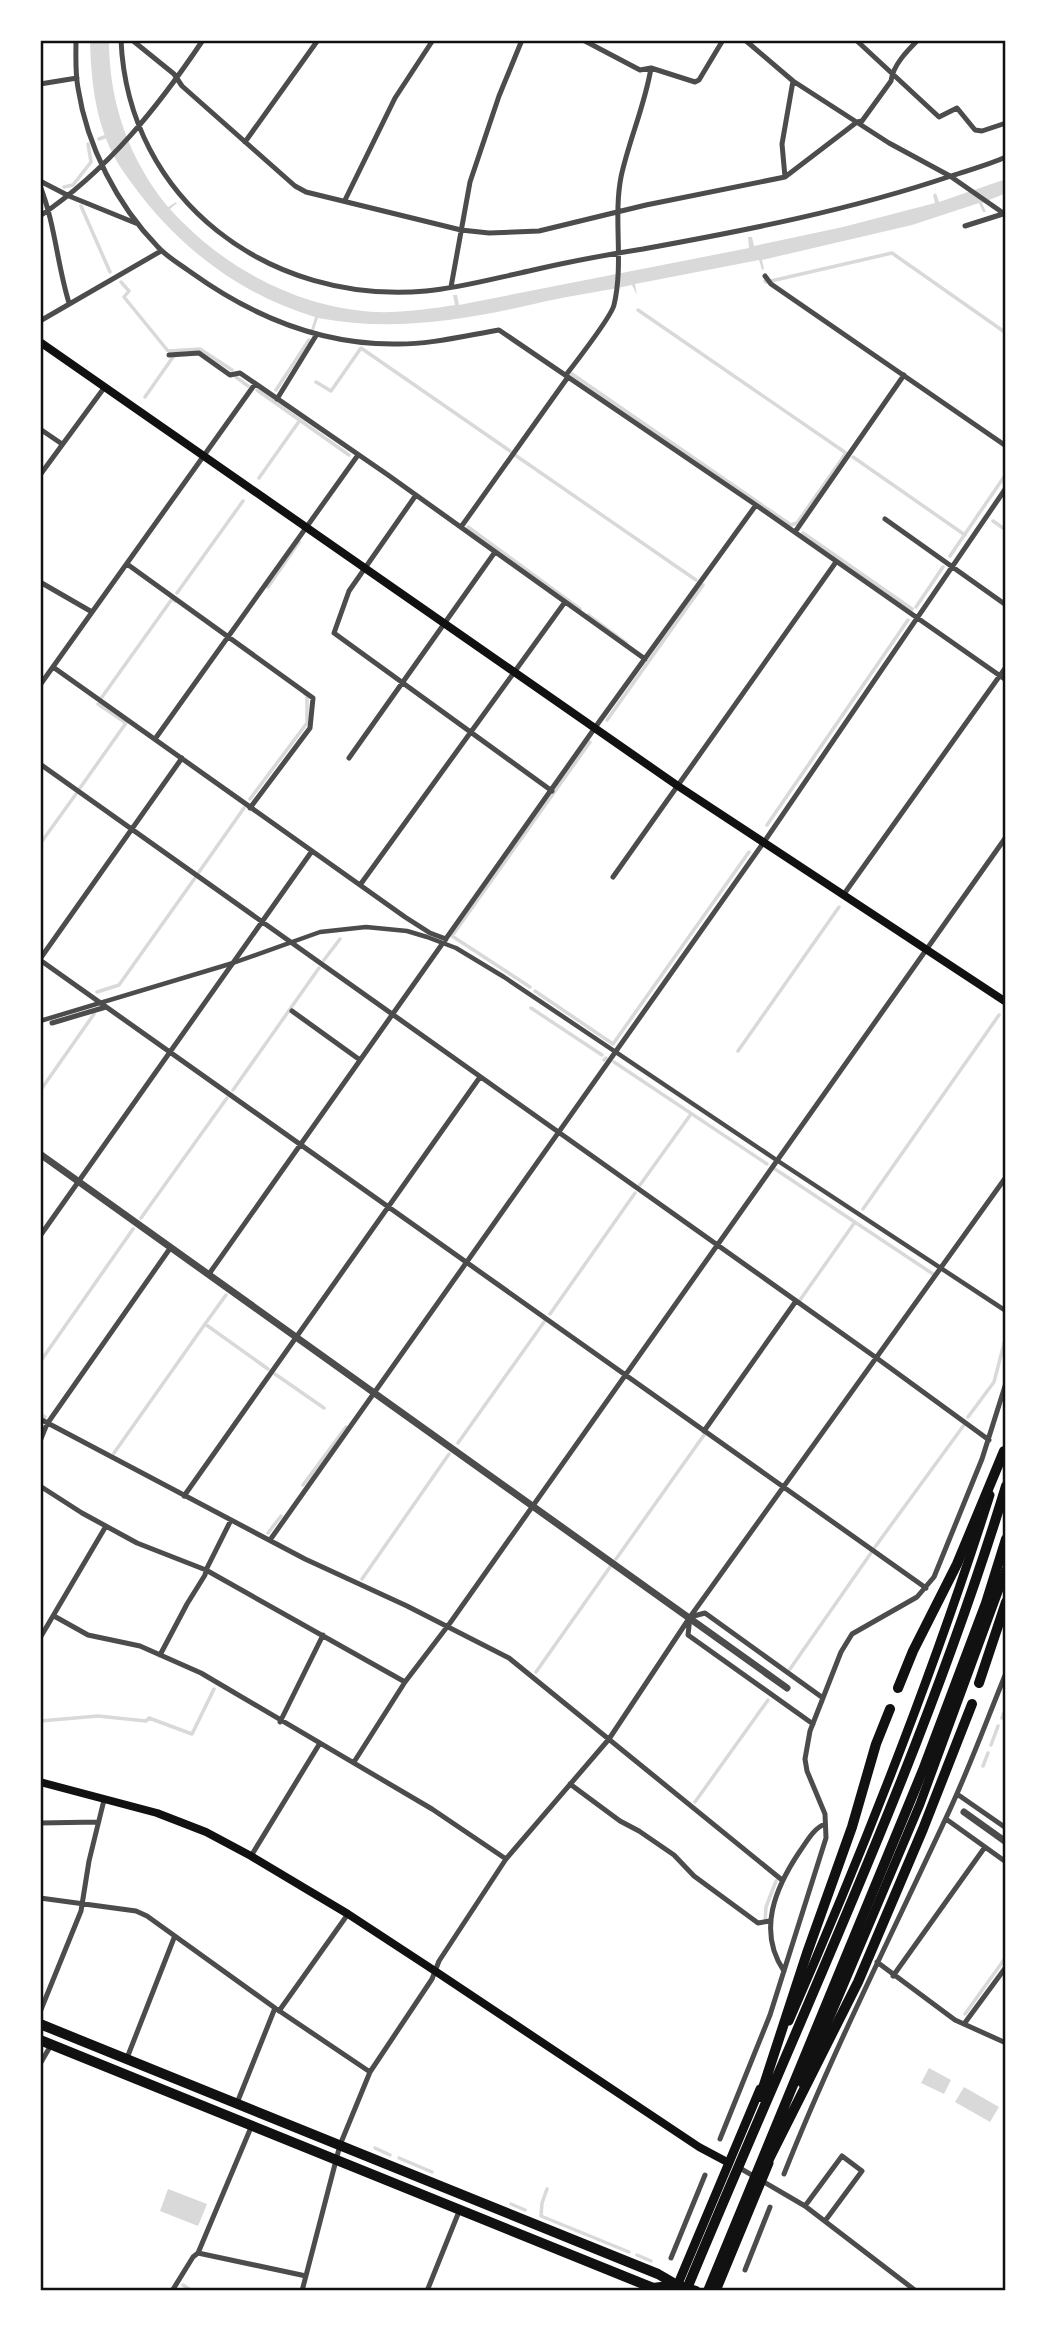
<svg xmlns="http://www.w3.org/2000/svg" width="1046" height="2331" font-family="'Work Sans',sans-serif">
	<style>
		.water { fill: #d9d9d9 }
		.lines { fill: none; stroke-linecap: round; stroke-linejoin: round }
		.stream { stroke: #d9d9d9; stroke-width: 3.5 }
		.pedestrian { stroke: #4c4c4c; stroke-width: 4.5 }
		.minor { stroke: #4c4c4c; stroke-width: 5 }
		.tertiary { stroke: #4c4c4c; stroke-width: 7 }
		.secondary { stroke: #111; stroke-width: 8 }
		.primary { stroke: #111; stroke-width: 9 }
		.trunk { stroke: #111; stroke-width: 10 }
		.motorway { stroke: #111; stroke-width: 10 }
		.neatline { fill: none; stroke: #111; stroke-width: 2.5 }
	</style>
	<rect width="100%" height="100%" fill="#fff"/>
	<path class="water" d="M90 40H109C109 103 129 159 168 207L176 202 177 203 170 209C222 267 297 308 375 312 401 313 429 309 455 305L453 295H457L459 305 749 248 748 237H752L754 246 843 227 935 203 933 195 936 193 939 202 1006 179V193L982 203 986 212H983L979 203 912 225 762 260 764 269 762 270 759 260 635 284 637 295 632 285C604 291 575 295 547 301 471 319 396 333 318 318L314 330H311L315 317C241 295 178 247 133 185 126 175 118 165 113 154 95 119 91 79 90 40Z
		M929 2068 951 2080 944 2094 921 2083Z
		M964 2087 999 2107 990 2122 955 2102Z
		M168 2189 207 2204 198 2226 160 2211Z"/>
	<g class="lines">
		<path class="stream" d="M99 139 107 136V132
			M64 187 73 185 91 162 88 144
			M81 206 110 272
			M765 281 766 282
			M771 281 892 253 1006 333
			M121 282 129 291 124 297 168 351 200 349 232 370
			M572 374 791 525 797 523 846 453 638 310
			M236 377 248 386
			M316 382 331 391 361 348 510 451
			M257 390 349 455
			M276 390 309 340
			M145 397 173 357
			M515 455 696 580
			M853 457 965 535
			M259 478 300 420
			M993 521 1006 530
			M468 527 580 609
			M803 533 912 609
			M950 556 1006 474
			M268 587 299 542
			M177 593 243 501
			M916 607 943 567
			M588 615 626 643
			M102 697 172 599 175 601
			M607 720 703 585
			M80 788 126 723 98 704
			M250 799 307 723V695L305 694
			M767 825 908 620
			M40 844 76 794
			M199 872 244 808
			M324 960 340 939
			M530 987 452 936 590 742
			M535 991 613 1044 749 852
			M97 992 119 985 195 878
			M531 1008 602 1055
			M738 1051 839 907
			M604 1060 606 1058
			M614 1062 767 1164
			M233 1090 319 968
			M40 1091 94 1014
			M775 1169 933 1274
			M640 1185 691 1114
			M863 1209 999 1015
			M141 1218 227 1098
			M800 1300 855 1222
			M550 1314 635 1193
			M205 1324 226 1295
			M40 1362 133 1229
			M275 1374 324 1408
			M40 1414 45 1417
			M968 1417 994 1382 1006 1336
			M458 1443 544 1322
			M114 1453 205 1324 268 1369
			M303 1485 346 1427
			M268 1533 281 1516
			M875 1547 964 1425
			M616 1559 704 1435
			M362 1579 449 1454
			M790 1669 871 1553
			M536 1672 610 1567
			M1002 1718 1006 1707
			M40 1721 98 1716 146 1721 149 1718 192 1734 214 1689
			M991 1745 998 1726
			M983 1766 988 1753
			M695 1802 768 1700
			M765 1922 766 1907 776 1881
			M965 2014 1006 1957
			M375 2148 390 2155
			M399 2158 432 2172
			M547 2189 542 2203 541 2216 629 2252
			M511 2204 525 2210
			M637 2255 651 2261
			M183 2285 192 2291"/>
		<path class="pedestrian" d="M40 1021 233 963 320 932 366 927 407 931 427 937 456 948 504 977 775 1159 1006 1311"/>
		<path class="minor" d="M76 40C76 56 75 72 78 88 87 146 117 205 158 247 167 257 181 265 192 273 252 316 318 344 393 344 428 345 464 336 499 330L756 505 1006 680
			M121 40C128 201 270 305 426 291 460 288 496 278 529 271 567 262 605 255 643 249 748 230 850 210 951 176 969 170 988 165 1006 157
			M132 40 174 74 182 86 295 186 306 192 461 230 489 233 539 231 646 205 785 177 857 122 862 121 891 81C893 65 907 51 918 40
			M583 40 640 70 651 68 695 82 699 80 723 40
			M745 40 793 81 889 143 950 176 1006 215
			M856 40 939 117 957 108 975 130 982 131 1006 123
			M40 84 77 78
			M245 142 318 40
			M785 177 782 144 793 81
			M40 181 69 196 138 224
			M40 186C55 223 57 264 69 303
			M345 200 395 98 433 40
			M40 216C108 170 158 107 203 40
			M965 226 1006 213
			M765 276 771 284 1006 446
			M451 287 470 182 499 96 522 40
			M40 321 161 251
			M169 355 199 353 230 375 240 373 388 475 645 659
			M566 375C576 362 611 317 614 305 624 263 613 218 621 177 629 140 645 105 651 68
			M277 399 317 334
			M40 429 62 444
			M40 475 104 388
			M416 495 349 591 334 633 552 791
			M885 519 1006 605
			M461 527 568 377
			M795 532 904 375
			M127 564 313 698 310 728 250 808
			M40 582 92 612
			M53 667 405 917 430 933 446 939
			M40 685 255 384
			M155 739 358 455
			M349 758 495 552
			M40 764 878 1359 989 1440
			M613 877 836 562
			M360 885 565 602
			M844 894 1006 667
			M40 959 182 758
			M40 960 926 1588
			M292 1011 360 1060
			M52 1023 106 1007
			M40 1236 312 851
			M209 1274 599 722 756 505
			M40 1419 305 1559 407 1606 509 1658 782 1880
			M704 1431 796 1301
			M40 1441 47 1424 171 1247
			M40 1486 82 1513 137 1543 206 1570 405 1682
			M184 1496 480 1077
			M270 1540 764 842 1006 488
			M54 1616 88 1635 140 1646 201 1673 432 1809 506 1859
			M40 1638 106 1526
			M160 1655 187 1604 205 1575 206 1570 231 1520
			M280 1722 323 1635
			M813 1724 688 1635 690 1617 705 1613 823 1698
			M354 1762 405 1682 450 1623 1006 837
			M570 1784 620 1821 639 1831 674 1855 694 1876 758 1923 770 1921
			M957 1794 1006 1828
			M946 1819 1006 1862
			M40 1823 98 1822
			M251 1856 320 1743
			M40 1898 136 1911 147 1916 275 2008 370 2072
			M877 1962 955 2020 1006 2043
			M784 1971C757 1931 775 1888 800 1851 807 1841 814 1828 825 1824
			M893 1976 985 1847
			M279 2011 348 1914
			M40 2012 81 1911 89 1861 104 1800
			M964 2024 1006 1967
			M127 2058 174 1938
			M40 2064 51 2045
			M237 2103 275 2008
			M720 2139 770 2015 826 1838 825 1814 807 1771 805 1759 810 1731 841 1652 852 1634 917 1597 934 1577 982 1459 1006 1383
			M738 2167 805 2206 916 2291
			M784 2174C832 2053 890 1938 945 1820 968 1772 986 1722 1006 1673
			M805 2206 842 2156 862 2171 825 2221
			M198 2253 306 2276
			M671 2258 705 2175
			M745 2270 770 2207
			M172 2291 193 2257 198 2253 252 2125
			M302 2291 340 2145 370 2072 432 1979 439 1961 506 1859 609 1739 690 1617 1006 1177
			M427 2291 460 2209"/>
		<path class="tertiary" d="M40 1154 787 1688
			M964 1812 1006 1842"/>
		<path class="secondary" d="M40 342 678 786 1006 1002
			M40 1782 157 1813 206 1832 251 1856 348 1914 435 1971 699 2147 729 2163"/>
		<path class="primary" d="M789 2021C864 1849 933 1674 990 1495
			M802 2083 920 1804 1006 1570
			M675 2291 760 2089
			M716 2291 769 2163"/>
		<path class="trunk" d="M40 2024 658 2274 677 2285 696 2291
			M40 2040 653 2288 677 2285"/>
		<path class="motorway" d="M979 1683 1006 1602
			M898 1688 913 1651 957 1564 1004 1451
			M760 2097 807 1953 852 1827 876 1744 890 1709
			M765 2167 858 1982 923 1829 972 1704
			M686 2291C796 2025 922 1762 1006 1486
			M708 2291 923 1770 986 1603 1006 1539"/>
	</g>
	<rect width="1046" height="2331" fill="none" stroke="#ffffff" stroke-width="84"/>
	<rect x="42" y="42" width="962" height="2247" class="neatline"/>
</svg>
